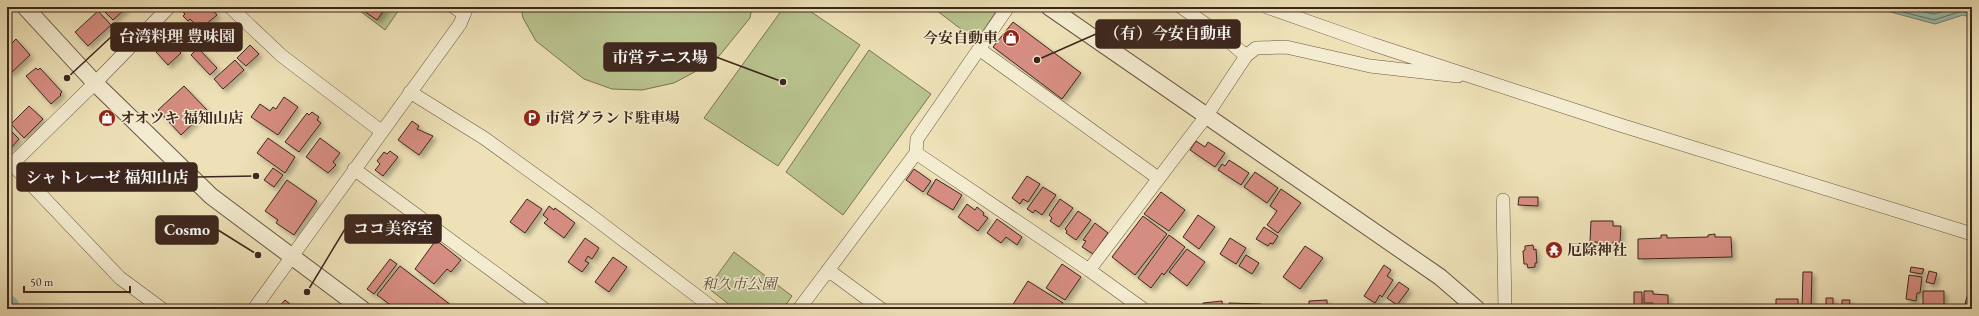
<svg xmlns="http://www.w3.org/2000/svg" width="1979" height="316" font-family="'EB Garamond','Noto Serif JP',serif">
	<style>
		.green { fill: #b9c38e; stroke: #7a7456 }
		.water { fill: #99bead; stroke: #748173 }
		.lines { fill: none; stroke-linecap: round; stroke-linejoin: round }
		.shore { stroke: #6a7265; stroke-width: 1 }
		.stream { stroke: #748173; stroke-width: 4 }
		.river { stroke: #99bead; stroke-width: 25 }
		.building { fill: #d68d81; stroke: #3c261d; filter: url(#shadow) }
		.minor-casing { stroke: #685544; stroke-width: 14 }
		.tertiary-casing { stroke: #685544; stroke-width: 18 }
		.minor { stroke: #f4ecd0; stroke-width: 13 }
		.tertiary { stroke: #f4ecd0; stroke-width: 16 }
		.labels { text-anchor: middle; stroke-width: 3; stroke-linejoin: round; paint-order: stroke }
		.poi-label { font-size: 15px; font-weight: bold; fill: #3c261d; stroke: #f4ecd0; text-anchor: start }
		.park-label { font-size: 15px; font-style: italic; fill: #5b4d39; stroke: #f4ecd0 }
		.leader { fill: none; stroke: #3c261d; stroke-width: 1.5 }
		.callout-dot { fill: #3c261d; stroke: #f4ecd0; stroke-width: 1.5 }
		.callout { fill: #3c261d; stroke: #3c261d; stroke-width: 1.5 }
		.callout-label { font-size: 16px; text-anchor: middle; font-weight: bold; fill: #fff }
	</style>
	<defs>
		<filter id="shadow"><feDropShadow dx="3.5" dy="3.5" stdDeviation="2" flood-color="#0004"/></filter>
	</defs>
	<rect width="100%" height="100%" fill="#eee1b7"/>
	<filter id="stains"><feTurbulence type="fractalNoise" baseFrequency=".005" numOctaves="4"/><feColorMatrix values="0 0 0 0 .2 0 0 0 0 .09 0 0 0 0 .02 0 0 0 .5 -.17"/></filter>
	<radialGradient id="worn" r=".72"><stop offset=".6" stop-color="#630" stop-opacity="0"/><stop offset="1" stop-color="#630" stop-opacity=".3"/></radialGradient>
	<path class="green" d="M355 7H401L385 30Z
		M521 7H752L750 18 715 61 674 83 642 90 612 89 584 79 536 41 523 18Z
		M784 7H804L860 45 778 166 704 118Z
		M932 7H999L979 37 974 39Z
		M869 50 931 94 843 215 786 172Z
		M734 252 792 296 783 309H735L708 288Z"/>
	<path class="water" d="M1872 7H1972V18L1963 15 1935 24Z"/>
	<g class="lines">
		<path class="shore" d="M1883 7 1934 20 1962 11 1972 14
			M1904 7 1934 14 1959 7"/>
		<path class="stream" d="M7 304 32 309"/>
		<path class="river" d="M7 307 8 309"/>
	</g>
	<path class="building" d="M104 7H127L113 20 102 9Z
		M184 7H210L217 15 200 29 190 19 188 21 183 16 185 14 181 10Z
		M358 7H386L377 20Z
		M98 11 111 25 88 46 75 32Z
		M1013 22 1081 73 1062 99 993 47Z
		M161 32 181 53 168 65 156 52 159 49 152 41Z
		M16 39 30 55 11 73 7 69V48Z
		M250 45 259 54 246 66 237 58Z
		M198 48 217 68 210 75 191 55Z
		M235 60 244 70 223 89 214 79Z
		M36 68 38 70 40 68 62 92 60 94 61 95 51 104 26 76Z
		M184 86 207 110 181 135 158 110Z
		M284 97 298 107 278 135 251 117 260 104 270 111 273 107 276 109Z
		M29 106 43 119 24 138 11 124Z
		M312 112 319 117 317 120 321 123 299 152 285 142 307 113 309 115Z
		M412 121 419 126 417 129 433 136 419 155 398 140Z
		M7 127 19 139 10 149 7 146Z
		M268 138 295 157 285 173 257 153Z
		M320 138 340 153 333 162 336 165 328 173 306 157Z
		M1196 141 1205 147 1208 142 1225 153 1215 167 1190 150Z
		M390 151 398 157 383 176 375 170 380 164 377 161 384 152 387 154Z
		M1229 160 1249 173 1241 185 1218 170 1222 164 1225 166Z
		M273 168 283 175 274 187 264 180Z
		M914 169 931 181 923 192 906 180Z
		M1255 172 1278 188 1267 203 1244 187Z
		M1027 176 1040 184 1028 202 1023 199 1020 204 1012 198Z
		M936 179 962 195 953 210 927 194Z
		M287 180 317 201 294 235 276 223 278 220 265 211Z
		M1043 187 1056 195 1042 215 1035 210 1033 213 1027 209Z
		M1281 189 1301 203 1278 233 1267 225 1277 211 1270 206Z
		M1161 192 1185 210 1169 231 1144 214Z
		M1519 197H1538V206L1518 205Z
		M527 199 542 209 525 233 510 222Z
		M1060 199 1073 208 1059 227 1050 221 1052 218 1049 215Z
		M967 204 975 210 977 207 984 213 983 215 988 218 978 231 958 217Z
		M549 206 554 210 555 208 575 223 564 238 544 223 548 219 543 215Z
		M1078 211 1091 220 1076 240 1066 233 1067 231 1065 229Z
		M1198 215 1215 227 1199 249 1183 237Z
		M1143 216 1167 234 1135 275 1112 257Z
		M997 219 1022 237 1017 245 1006 237 1001 243 987 233Z
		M1591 221H1613V226H1621L1620 242H1613V245L1598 244V242H1590Z
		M1095 223 1108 233 1093 254 1082 247 1086 241 1083 240Z
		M1264 227 1278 236 1273 244 1270 243 1268 246 1256 239Z
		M1715 234V237H1731L1732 257 1638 259V239L1661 238V235H1667V238L1708 237V235Z
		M1169 235 1185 247 1164 275 1162 273 1151 288 1138 278Z
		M585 238 599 248 592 259 588 256 585 261 589 263 582 272 568 262Z
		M1230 238 1246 248 1236 264 1220 254Z
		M436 240 461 260 451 272 447 269 434 284 415 269Z
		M1533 245 1534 250 1536 249 1537 263H1535V267L1528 268 1527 264H1524L1523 251 1525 250V246Z
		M1305 246 1323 258 1300 289 1283 277Z
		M1187 249 1205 262 1187 286 1169 272Z
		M1246 255 1259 263 1252 274 1239 266Z
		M613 257 627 267 609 292 595 282Z
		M390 259 397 264 374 294 367 289Z
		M1062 264 1081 277 1065 300 1046 288Z
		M1384 265 1391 270 1387 276 1393 280 1382 297 1380 295 1375 303 1364 296Z
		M400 266 456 309H396L377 295Z
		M1911 267 1924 269 1922 274 1910 272Z
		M1929 271 1937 273 1934 284 1926 282Z
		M1803 272H1812L1811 309H1802Z
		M1909 275 1922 277 1920 293H1917L1916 301 1906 299Z
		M1028 281 1063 303 1059 309H1010Z
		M1399 282 1409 289 1397 305 1387 298Z
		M1644 291H1653V294L1668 295V309L1653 307V303H1644Z
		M1923 291H1944V309H1923Z
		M1634 292H1642V309H1634Z
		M1968 293 1972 294V305L1965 304Z
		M1826 298H1833V309H1826Z
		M1776 299H1798V309H1776Z
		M285 300 296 309H277Z
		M1327 300V309H1309V301Z
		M1842 300H1850L1849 309H1842Z
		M1222 301 1223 309H1203V303Z
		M1229 303 1261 304V309H1229Z"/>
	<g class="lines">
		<g class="minor-casing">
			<path id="minor" d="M230 7 282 56 381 131
				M454 7 464 14
				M1181 7 1224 37 1246 56
				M1267 7 1372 44 1620 125 1972 234
				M979 49 1158 178
				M410 92 484 138 589 214 714 309
				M916 153 1089 270 1143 309
				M7 159 120 278 162 309
				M12 164 95 83 169 7
				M354 169 544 309
				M1503 200 1505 309
				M828 270 881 309
				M1089 270 1207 115 1246 56 1256 48 1286 47 1370 66 1458 76
				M254 309 460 24 467 7
				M799 309 916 153 917 139 1008 7"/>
		</g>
		<g class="tertiary-casing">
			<path id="tertiary" d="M25 7 95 83 211 196 362 309
				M1049 7 1440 277 1477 309"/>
		</g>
		<use href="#minor" class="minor"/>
		<use href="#tertiary" class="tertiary"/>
	</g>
	<defs>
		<g id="shop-disc" transform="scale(0.9)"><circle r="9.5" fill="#8f2418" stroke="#f4ecd0"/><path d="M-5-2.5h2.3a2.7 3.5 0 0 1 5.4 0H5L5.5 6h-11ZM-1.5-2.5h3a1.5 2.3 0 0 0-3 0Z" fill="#fff"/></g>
		<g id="parking-disc" transform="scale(0.9)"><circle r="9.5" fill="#8f2418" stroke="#f4ecd0"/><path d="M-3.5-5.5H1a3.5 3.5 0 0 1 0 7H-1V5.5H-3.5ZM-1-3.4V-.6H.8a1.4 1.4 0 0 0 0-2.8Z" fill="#fff"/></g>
		<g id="temple-disc" transform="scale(0.9)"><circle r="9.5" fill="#8f2418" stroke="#f4ecd0"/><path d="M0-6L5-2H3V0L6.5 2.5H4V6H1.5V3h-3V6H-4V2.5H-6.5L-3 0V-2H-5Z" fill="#fff"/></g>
	</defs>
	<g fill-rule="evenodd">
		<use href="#shop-disc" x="1011" y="38"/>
		<use href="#shop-disc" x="107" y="118"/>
		<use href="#parking-disc" x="532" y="118"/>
		<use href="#temple-disc" x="1554" y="250"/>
	</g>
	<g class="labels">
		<g class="poi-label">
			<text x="998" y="43" text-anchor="end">今安自動車</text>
			<text x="120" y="123">オオツキ 福知山店</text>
			<text x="545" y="123">市営グランド駐車場</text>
			<text x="1567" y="255">厄除神社</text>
		</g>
		<g class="park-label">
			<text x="739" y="289">和久市公園</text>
		</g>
	</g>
	<path class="leader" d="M1037 60L1096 34M67 78L111 37M783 82L716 57M256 176L197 177M307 292L345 229M258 255L218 230"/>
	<g class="callout-dot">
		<circle cx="1037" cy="60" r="4"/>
		<circle cx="67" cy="78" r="4"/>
		<circle cx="783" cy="82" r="4"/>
		<circle cx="256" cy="176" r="4"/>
		<circle cx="307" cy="292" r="4"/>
		<circle cx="258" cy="255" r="4"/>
	</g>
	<g class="callout">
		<rect x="1096" y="20" width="144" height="28" rx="4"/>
		<rect x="111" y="23" width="131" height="28" rx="4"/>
		<rect x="604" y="43" width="112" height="28" rx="4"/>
		<rect x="17" y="163" width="180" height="28" rx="4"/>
		<rect x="345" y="215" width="96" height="28" rx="4"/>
		<rect x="156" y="216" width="62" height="28" rx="4"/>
	</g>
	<g class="callout-label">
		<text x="1168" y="39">（有）今安自動車</text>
		<text x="177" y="42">台湾料理 豊味園</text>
		<text x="660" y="63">市営テニス場</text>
		<text x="107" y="183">シャトレーゼ 福知山店</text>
		<text x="393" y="234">ココ美容室</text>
		<text x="187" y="235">Cosmo</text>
	</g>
	<rect width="1979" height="316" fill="none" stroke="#eee1b7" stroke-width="24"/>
	<rect x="8" y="8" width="1963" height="300" fill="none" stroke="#3c261d" stroke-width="2"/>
	<rect x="12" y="12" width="1955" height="292" fill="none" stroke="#3c261d"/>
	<path d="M24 286v6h106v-6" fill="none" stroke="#3c261d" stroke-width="2"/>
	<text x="30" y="286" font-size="12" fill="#3c261d" stroke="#f4ecd0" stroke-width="3" paint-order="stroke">50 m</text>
	<rect width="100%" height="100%" filter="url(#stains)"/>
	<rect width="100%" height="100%" fill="url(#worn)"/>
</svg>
